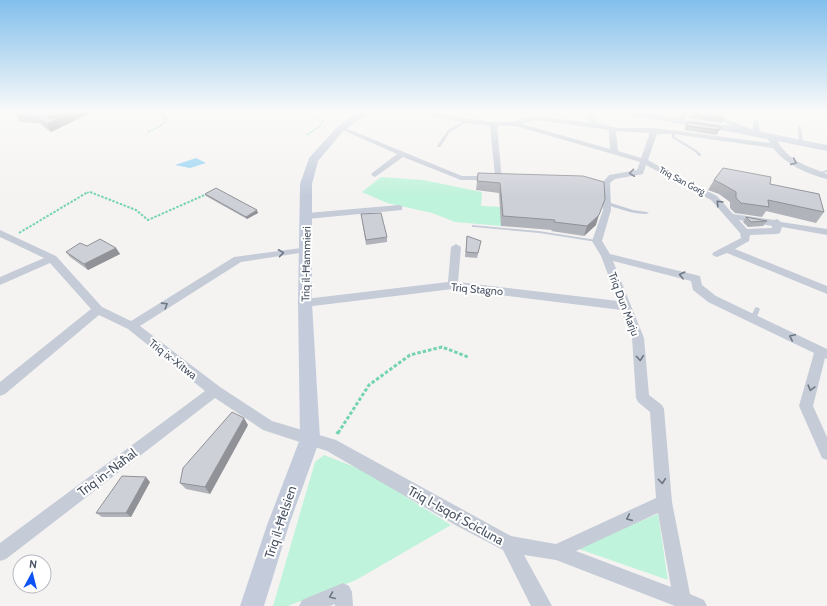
<svg xmlns="http://www.w3.org/2000/svg" width="827" height="606" font-family="Cabin,sans-serif">
	<style>
		.green { fill: #c0f3db }
		.water { fill: #8acff3 }
		.lines { fill: none; stroke-linecap: round; stroke-linejoin: round }
		.path-far3 { stroke: #74d4b2; stroke-width: 1.5; stroke-dasharray: 2 1.5; stroke-linecap: butt }
		.path-far2 { stroke: #74d4b2; stroke-width: 2; stroke-dasharray: 2.5 1.5; stroke-linecap: butt }
		.path-far1 { stroke: #74d4b2; stroke-width: 3; stroke-dasharray: 3.5 2; stroke-linecap: butt }
		.path { stroke: #74d4b2; stroke-width: 3.5; stroke-dasharray: 4.5 3; stroke-linecap: butt }
		.lane { fill: #c5ccd7; fill-rule: evenodd }
		.street { fill: #c5ccd7; fill-rule: evenodd }
		.secondary { fill: #c4ccdc; fill-rule: evenodd }
		.wall { fill: #b1b3ba }
		.shaded-wall { fill: #909297 }
		.building { fill: #ced0d8; stroke: #909297 }
		.oneway { stroke: #6e7785 }
		.labels { text-anchor: middle; stroke-width: 4; stroke-linejoin: round; paint-order: stroke }
		.far-street-label { font-size: 9px; fill: #485262; stroke: #fff }
		.street-label { font-size: 11px; fill: #485262; stroke: #fff }
		.near-street-label { font-size: 13px; fill: #485262; stroke: #fff }
	</style>
	<rect width="100%" height="100%" fill="#f5f3f2"/>
	<path class="green" d="M381 177 423 180 482 192 481 206 501 207V226L455 222 432 213 387 203 362 192Z
		M324 455 365 471 451 525 356 580 288 606H273L315 462Z
		M658 514 668 580 576 548Z"/>
	<path class="water" d="M196 158 206 163 190 168 175 165Z"/>
	<g class="lines">
		<path class="path-far3" d="M148 132 162 125 166 119 163 113 159 112
			M307 135 320 126 323 121 314 117
			M87 193 89 192 93 193"/>
		<path class="path-far2" d="M90 192 136 210 148 220 209 193
			M19 233 88 192"/>
		<path class="path-far1" d="M338 433 369 385 410 355 442 347 468 357"/>
		<path class="path" d="M337 434 338 432"/>
		<path class="lane" d="M587 112H591L596 125 595 126 592 125Z
			M466 120 469 121 450 132 440 147H438L437 146 448 130Z
			M798 126 801 127 803 143 801 144 799 143Z
			M672 131 675 132V137L696 150 701 154V156H699L694 151 672 138Z
			M827 170V172L819 174 817 173Z
			M604 202H608L633 210 647 212 649 213C641 217 614 207 604 204Z
			M472 225 539 231 597 240 599 241 597 242 539 233 474 227H472Z
			M757 307 760 309 756 319 755 320H751L750 319 755 308Z"/>
		<path class="street" d="M235 112H312L309 114H238Z
			M353 112H367C364 115 356 115 353 112Z
			M415 112H426L493 122H515L525 118 535 116 594 123 619 128H655L770 143 768 139 772 137H775C789 162 803 164 827 174V179C807 174 785 164 773 148L673 134H657L648 160 671 173 717 196 733 214 774 220 777 219 781 222 827 229V235L782 227 780 233 777 234 750 235 749 241 735 249 827 286V294L727 253 717 257 714 256 712 254 714 252 741 238 740 233 711 200 646 165 643 174 615 179 610 183 611 210 602 241 610 254 700 276 702 285 716 296 827 349V359L825 358 813 406 827 437V460L822 458 799 406 814 353 708 302 693 290 691 281 613 261 644 338 649 395 662 405 664 409 672 502 690 594 704 600 707 606H675L556 560 524 555 552 606H531L503 550 457 526 327 451 263 430 215 398 6 559 0 561V543L205 391 128 329 99 315 5 394 0 396V382L91 309 50 263 0 285V277L44 258 0 237V230L56 256 102 307 131 321 234 257 309 247 311 249 309 251 306 252 241 262 140 326 220 387 272 421 336 440 511 536 556 544 656 498 650 412 638 402 636 398 632 338 621 310 453 289 305 307 301 306 300 303 305 299 448 282 451 247 456 244 461 247 458 282 618 301 601 256 592 241 603 210 602 183 609 175 637 170 640 162 516 126H497L502 180H461L403 157 375 177 371 175 372 173 397 154 338 128 343 127 462 176H495L490 126 467 123ZM535 120 609 130 610 149 522 124ZM616 131 650 133 641 158 618 151ZM739 220 772 226V228L747 229ZM658 513 671 587 576 551Z
			M683 112H689L683 121H679L678 120Z
			M701 112H709L753 130V121L758 120 761 134 754 136Z
			M399 205 402 206V210L307 219 303 216 307 213Z
			M343 583 349 586 352 592 353 606H335V604L330 606H299L302 600Z"/>
		<path class="secondary" d="M359 112H372L344 130 318 161 312 184V303L320 439 289 525 264 606H240L267 525 300 439 298 303 300 184 309 158 338 126Z
			M622 112H640L737 127 827 145V151L737 133 626 115Z"/>
	</g>
	<path class="wall" d="M92 112 51 132 39 123 20 122 14 114Z
		M692 112 724 119 722 123 689 118Z
		M688 122 721 127 717 135 684 130Z
		M478 173 596 225 584 236 551 231 552 230 501 226 499 193 476 190Z
		M714 180 770 184 824 212 816 223 766 211 762 217 735 213 730 208V202L719 194 708 190Z
		M205 194 258 213 247 219 206 196Z
		M361 214 387 237V242L366 245Z
		M746 217 767 221 763 226 748 227 743 222Z
		M467 236 480 246 477 258 465 257Z
		M87 246 116 248 120 254 88 270 70 257 66 252Z
		M248 425 210 494 186 489 180 483Z
		M150 482 131 517H102L96 513Z"/>
	<path class="shaded-wall" d="M57 112H92L51 132 47 124 48 118 49 116Z
		M257 210 258 213 247 219 246 217Z
		M599 215 596 225 584 236 587 226Z
		M116 248 120 254 88 270 84 264Z
		M244 418 248 425 210 494 205 487Z
		M146 477 150 482 131 517 126 513Z"/>
	<path class="building" d="M20 112H57L49 116 48 118 53 119 69 112H72L47 124 34 115 14 114Z
		M692 112H709L724 119 691 113Z
		M688 122 721 127 719 130 686 126Z
		M723 168 771 177 770 184 819 194 824 212 768 200 769 207 741 203 736 198V192L724 185 714 180Z
		M478 173 583 176 604 182 605 199 599 215 587 226 554 222 555 220 503 216 500 183 477 181Z
		M216 188 257 210 246 217 205 194Z
		M381 213 387 237 366 240 361 214Z
		M746 217 767 221 751 222Z
		M467 236 481 241 478 253 466 252Z
		M100 239 116 248 84 264 66 252 80 243 87 246Z
		M232 412 244 418 205 487 180 483 183 468Z
		M122 476 146 477 126 513H96Z"/>
	<defs><path id="oneway-chevron" d="M-2-3.5L2.5 0L-2 3.5" fill="none" stroke-width="1.6" stroke-linecap="round" stroke-linejoin="round"/></defs>
	<g class="oneway">
		<use href="#oneway-chevron" transform="translate(794 162) rotate(24)"/>
		<use href="#oneway-chevron" transform="translate(632 173) rotate(173)"/>
		<use href="#oneway-chevron" transform="translate(719 203) rotate(-135)"/>
		<use href="#oneway-chevron" transform="translate(281 253) rotate(-8)"/>
		<use href="#oneway-chevron" transform="translate(682 275) rotate(-166)"/>
		<use href="#oneway-chevron" transform="translate(165 305) rotate(-32)"/>
		<use href="#oneway-chevron" transform="translate(792 337) rotate(-155)"/>
		<use href="#oneway-chevron" transform="translate(640 358) rotate(85)"/>
		<use href="#oneway-chevron" transform="translate(811 388) rotate(105)"/>
		<use href="#oneway-chevron" transform="translate(662 481) rotate(85)"/>
		<use href="#oneway-chevron" transform="translate(629 518) rotate(156)"/>
		<use href="#oneway-chevron" transform="translate(332 596) rotate(158)"/>
	</g>
	<linearGradient id="sky" x2="0" y2="1"><stop stop-color="#82bfec"/><stop offset="0.57" stop-color="#fafaf9"/><stop offset="1" stop-color="#fafaf9" stop-opacity="0"/></linearGradient>
	<rect width="827" height="196" fill="url(#sky)"/>
	<g class="labels">
		<g class="far-street-label">
			<text transform="translate(682 181) rotate(28)" y="3">Triq San Ġorġ</text>
		</g>
		<g class="street-label">
			<text transform="translate(306 264) rotate(-89)" y="4">Triq il-Ħammieri</text>
			<text transform="translate(477 289) rotate(5)" y="4">Triq Stagno</text>
			<text transform="translate(624 304) rotate(69)" y="4">Triq Dun Marju</text>
			<text transform="translate(173 359) rotate(38)" y="4">Triq ix-Xitwa</text>
		</g>
		<g class="near-street-label">
			<text transform="translate(107 472) rotate(-37)" y="5">Triq in-Naħal</text>
			<text transform="translate(456 515) rotate(29)" y="5">Triq l-Isqof Scicluna</text>
			<text transform="translate(280 522) rotate(-72)" y="5">Triq il-Ħelsien</text>
		</g>
	</g>
	<g transform="translate(32 574) rotate(7)"><circle r="19" fill="#ffffff" stroke="#b6bac0"/>
	<path d="M0-3L7 15L0 10L-7 15Z" fill="#0e53f3"/>
	<text y="-6" font-size="11" font-weight="bold" text-anchor="middle" fill="#485262">N</text>
	</g>
</svg>
